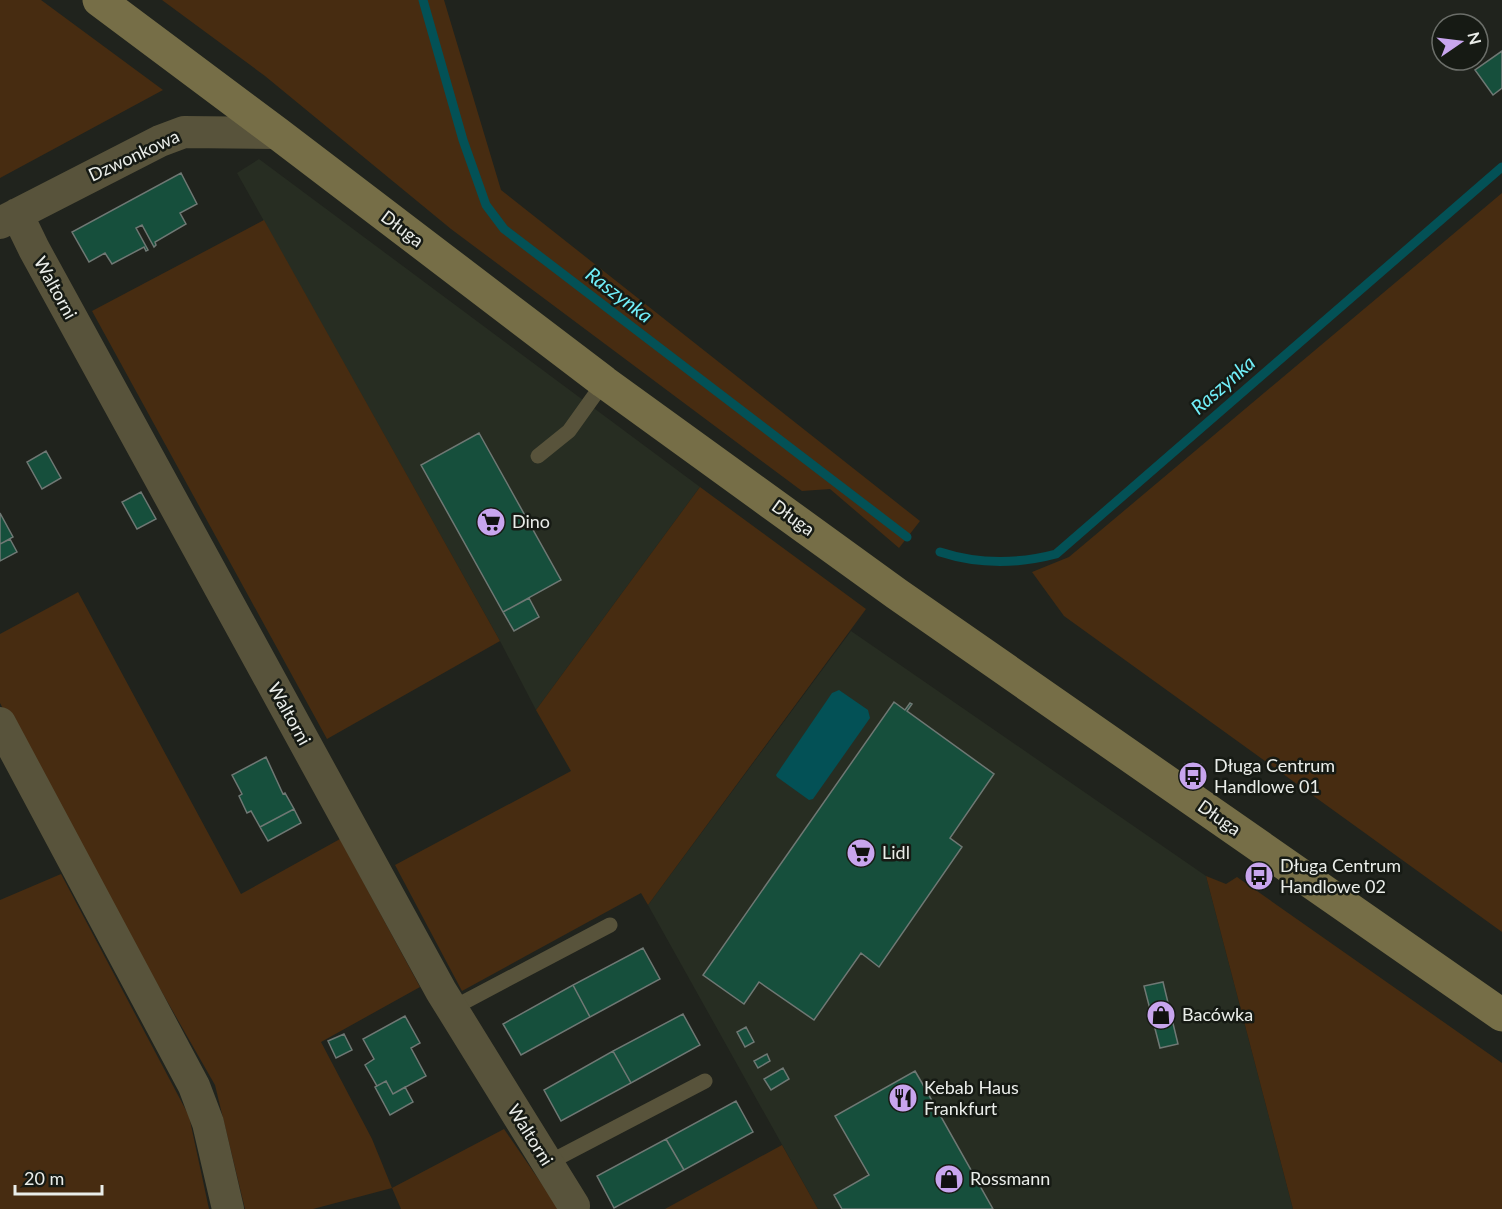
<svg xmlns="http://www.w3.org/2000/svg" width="1502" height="1209" font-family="Lato,sans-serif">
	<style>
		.built { fill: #272d22 }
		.green { fill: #472c11 }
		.water { fill: #035156 }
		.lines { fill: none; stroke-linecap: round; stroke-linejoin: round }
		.stream { stroke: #035156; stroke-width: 9 }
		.building { fill: #164f3c; stroke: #6f7874; stroke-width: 1.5 }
		.lane { stroke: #58533b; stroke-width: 15 }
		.street { stroke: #58533b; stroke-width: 32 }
		.secondary { stroke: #766e47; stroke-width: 33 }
		.labels { text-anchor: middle; stroke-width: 5; stroke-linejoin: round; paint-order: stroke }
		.street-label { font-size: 18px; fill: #eaede9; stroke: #161a14 }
		.poi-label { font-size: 18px; fill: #eaede9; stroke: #161a14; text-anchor: start }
		.water-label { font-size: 20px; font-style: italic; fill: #71eff9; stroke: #161a14 }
	</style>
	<rect width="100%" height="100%" fill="#20231d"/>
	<path class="built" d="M259 159 700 487 536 710 500 641 237 173Z
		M851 631 1206 876 1293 1209H818L648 905Z"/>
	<path class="green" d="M0 0H41L163 90 0 178Z
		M162 0H444L501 190 920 521 899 548 830 489 802 491 451 229 265 76Z
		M1502 193V932L1064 616 1032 572 1069 557Z
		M264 220 500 641 327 739 92 311Z
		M700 487 866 609 648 905 641 893 462 991 395 865 571 771 536 710Z
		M78 592 241 894 340 839 420 987 321 1042 372 1139 392 1188 504 1129 559 1209H401L392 1188 313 1209H245L215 1085 51 798 0 703V634Z
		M61 874 189 1116 209 1209H0V900Z
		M1206 876 1226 884 1237 877 1502 1063V1209H1293Z
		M782 1145 818 1209H665Z"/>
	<path class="water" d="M839 690 868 710 870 718 813 799 809 800 777 777 776 775 832 693Z"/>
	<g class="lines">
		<path class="stream" d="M423 0 463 140 486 205 504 229 907 537
			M940 552C977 564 1018 564 1056 554L1502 167"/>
	</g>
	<path class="building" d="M1502 51V88L1493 95 1475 70Z
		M181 173 197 204 180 213 186 224 155 242 156 245 154 247 142 225 136 228 148 250 146 251 144 247 112 264 105 253 89 262 72 232Z
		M479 433 561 580 503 612 421 465Z
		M46 451 61 478 42 489 27 462Z
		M141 492 156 519 137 529 122 502Z
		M0 513 13 537 0 544Z
		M10 539 17 552 0 561V544Z
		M529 598 539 617 514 631 503 612Z
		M894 702 905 710 910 703 912 704 907 711 994 774 950 838 962 847 879 967 861 953 814 1020 759 982 744 1004 703 975Z
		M266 757 283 794 285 793 294 809 260 827 251 811 247 813 239 796 242 794 232 775Z
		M294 809 301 823 268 841 260 827Z
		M643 948 660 979 590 1017 573 985Z
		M1163 982 1178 1044 1160 1048 1144 986Z
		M573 985 590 1017 521 1055 503 1024Z
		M683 1014 700 1045 631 1083 613 1051Z
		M405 1016 420 1043 411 1048 426 1076 393 1094 386 1081 377 1086 365 1065 374 1059 363 1039Z
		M746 1027 754 1042 745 1047 737 1032Z
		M344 1034 352 1050 336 1058 328 1041Z
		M613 1051 631 1083 561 1121 544 1090Z
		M767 1054 770 1061 758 1068 754 1061Z
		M783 1068 789 1079 771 1090 764 1079Z
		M915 1071 922 1083 993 1209H842L834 1195 869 1175 835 1116Z
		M386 1081 393 1094 405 1087 413 1102 390 1115 375 1087Z
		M736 1101 753 1132 684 1170 666 1139Z
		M666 1139 684 1170 614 1208 597 1176Z"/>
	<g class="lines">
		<path class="lane" d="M538 456 569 431 604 382
			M451 1009 610 925
			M548 1163 705 1081"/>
		<path class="street" d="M17 214 34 249 441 991 574 1206
			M0 223 160 141 184 132 277 133
			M0 723 194 1086 208 1123 228 1209"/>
		<path class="secondary" d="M99 0 277 133 604 382 897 594 1502 1015"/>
	</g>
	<defs>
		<g id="supermarket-disc" transform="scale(1.5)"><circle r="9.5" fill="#c8a5ee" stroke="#161a14"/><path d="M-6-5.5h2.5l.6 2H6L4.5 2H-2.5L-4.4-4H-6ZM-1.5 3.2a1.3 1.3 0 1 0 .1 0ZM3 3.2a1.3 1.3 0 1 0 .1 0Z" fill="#111"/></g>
		<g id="bus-disc" transform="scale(1.5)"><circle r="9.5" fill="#c8a5ee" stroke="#161a14"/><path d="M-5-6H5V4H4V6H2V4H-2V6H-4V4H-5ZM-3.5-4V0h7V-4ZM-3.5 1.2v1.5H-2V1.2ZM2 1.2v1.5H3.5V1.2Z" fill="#111"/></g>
		<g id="shop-disc" transform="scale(1.5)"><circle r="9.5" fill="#c8a5ee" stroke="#161a14"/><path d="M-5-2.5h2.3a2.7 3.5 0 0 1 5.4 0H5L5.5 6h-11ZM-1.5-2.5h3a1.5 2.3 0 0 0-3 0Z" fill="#111"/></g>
		<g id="restaurant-disc" transform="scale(1.5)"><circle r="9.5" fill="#c8a5ee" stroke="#161a14"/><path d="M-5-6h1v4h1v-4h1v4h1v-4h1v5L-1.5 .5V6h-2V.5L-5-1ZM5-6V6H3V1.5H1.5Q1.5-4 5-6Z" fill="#111"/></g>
	</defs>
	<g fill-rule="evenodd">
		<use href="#supermarket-disc" x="491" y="522"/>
		<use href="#bus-disc" x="1193" y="776"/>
		<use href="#supermarket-disc" x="861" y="853"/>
		<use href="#bus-disc" x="1259" y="876"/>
		<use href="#shop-disc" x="1161" y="1015"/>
		<use href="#restaurant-disc" x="903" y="1098"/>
		<use href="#shop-disc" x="949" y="1179"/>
	</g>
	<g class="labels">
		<g class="street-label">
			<text transform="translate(134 156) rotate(-25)" y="6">Dzwonkowa</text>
			<text transform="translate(402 229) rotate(37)" y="6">Długa</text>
			<text transform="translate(55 288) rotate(61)" y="6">Waltorni</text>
			<text transform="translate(793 518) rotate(36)" y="6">Długa</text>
			<text transform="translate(289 714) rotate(61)" y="6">Waltorni</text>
			<text transform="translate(1219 818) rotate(35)" y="6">Długa</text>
			<text transform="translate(530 1135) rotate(58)" y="6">Waltorni</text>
		</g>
		<g class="poi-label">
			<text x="512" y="528">Dino</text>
			<text x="1214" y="772">Długa Centrum<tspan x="1214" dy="21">Handlowe 01</tspan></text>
			<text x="882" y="859">Lidl</text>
			<text x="1280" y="872">Długa Centrum<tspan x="1280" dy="21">Handlowe 02</tspan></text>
			<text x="1182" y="1021">Bacówka</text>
			<text x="924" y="1094">Kebab Haus<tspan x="924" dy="21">Frankfurt</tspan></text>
			<text x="970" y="1185">Rossmann</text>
		</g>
		<g class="water-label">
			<text transform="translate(619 295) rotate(37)" y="7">Raszynka</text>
			<text transform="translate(1223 385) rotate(-41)" y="7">Raszynka</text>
		</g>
	</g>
	<g transform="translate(1460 42) rotate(76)"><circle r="28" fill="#161a14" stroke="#6b6e69" stroke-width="1.5"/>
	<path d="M0-4.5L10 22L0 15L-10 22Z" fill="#c8a5ee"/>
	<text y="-9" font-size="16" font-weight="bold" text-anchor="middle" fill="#eaede9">N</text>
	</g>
	<path d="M15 1185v9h87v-9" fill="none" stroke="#eaede9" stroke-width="3"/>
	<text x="24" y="1185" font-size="18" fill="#eaede9" stroke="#161a14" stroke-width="4.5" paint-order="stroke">20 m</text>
</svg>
